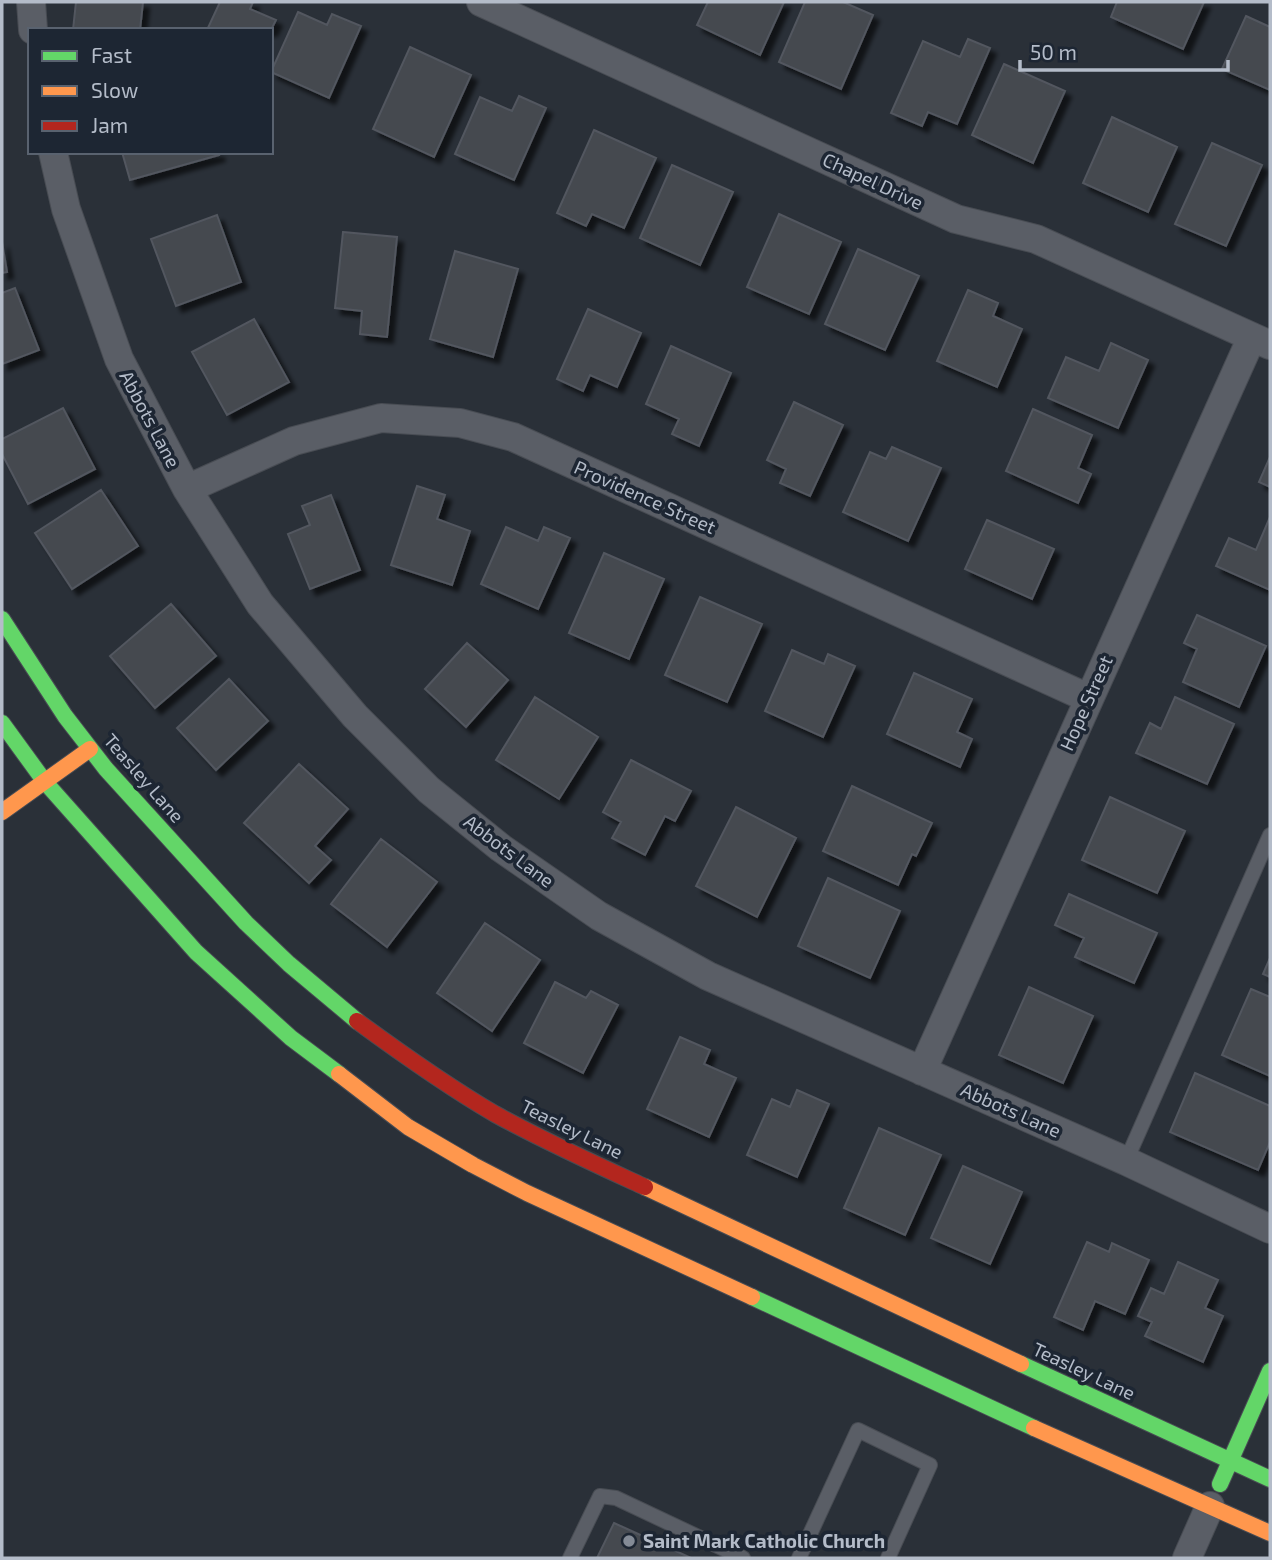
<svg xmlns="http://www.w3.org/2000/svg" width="1272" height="1560" font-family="'Exo 2',sans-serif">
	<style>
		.building { fill: #444950; stroke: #52575f; stroke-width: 2; filter: url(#shadow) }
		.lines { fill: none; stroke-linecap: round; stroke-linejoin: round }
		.lane-casing { stroke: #484c53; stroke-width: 16 }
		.street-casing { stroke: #484c53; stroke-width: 30 }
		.fast-casing { stroke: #484c53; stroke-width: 18 }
		.slow-casing { stroke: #484c53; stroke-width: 18 }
		.jam-casing { stroke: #484c53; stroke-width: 18 }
		.lane { stroke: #5a5e66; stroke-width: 14 }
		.street { stroke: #5a5e66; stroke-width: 28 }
		.fast { stroke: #63d668; stroke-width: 16 }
		.slow { stroke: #ff974d; stroke-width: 16 }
		.jam { stroke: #b3261e; stroke-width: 16 }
		.poi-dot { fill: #848b96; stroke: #1d2633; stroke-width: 2.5 }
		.labels { text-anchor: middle; stroke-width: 7; stroke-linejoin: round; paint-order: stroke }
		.street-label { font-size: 19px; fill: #b4bcc9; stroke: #1d2633 }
		.poi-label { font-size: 19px; font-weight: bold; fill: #b4bcc9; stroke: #1d2633; text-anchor: start }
	</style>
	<defs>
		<filter id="shadow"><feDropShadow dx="6" dy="6" stdDeviation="2" flood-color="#0009"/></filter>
	</defs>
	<rect width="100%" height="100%" fill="#2a3038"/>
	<path class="building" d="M76 2H143L140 30H73Z
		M220 2H253L250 9 276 20 271 30H207Z
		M708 2H784L760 55 697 25Z
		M805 2H843L873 15 841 89 779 62Z
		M1117 2H1204L1183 49 1111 17Z
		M298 12 327 25 332 14 361 26 329 98 271 72Z
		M1246 16 1270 27V90L1222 69Z
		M968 39 990 48 957 124 928 112 922 126 891 113 923 41 960 57Z
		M410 47 471 75 434 157 373 129Z
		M1004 64 1065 91 1033 163 972 135Z
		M519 96 546 108 514 180 455 154 480 97 512 111Z
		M1112 117 1177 147 1148 212 1083 183Z
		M594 130 656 158 624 228 592 214 586 226 557 213Z
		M1212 143 1262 165 1226 246 1175 224Z
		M122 152H218L219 155 130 180Z
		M672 165 733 192 700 265 640 238Z
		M779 214 841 242 809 314 747 287Z
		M217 215 241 282 176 306 151 239Z
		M343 232 397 237 387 337 360 334 362 311 335 308Z
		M2 242 7 272 2 273Z
		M858 249 919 276 885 350 825 324Z
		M455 251 518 269 493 357 430 339Z
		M15 288 39 350 2 364V293Z
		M968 290 998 303 993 316 1022 329 997 387 937 361Z
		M588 309 641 333 617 387 590 375 583 391 557 379Z
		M254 319 289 382 227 415 192 352Z
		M1111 343 1148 360 1118 428 1048 398 1066 357 1099 371Z
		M671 346 731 373 699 446 672 434 679 419 646 404Z
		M794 402 843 425 810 496 780 483 786 469 767 460Z
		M63 408 95 469 28 504 2 454V439Z
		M1033 409 1092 435 1078 468 1091 474 1078 503 1006 471Z
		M892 447 941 468 908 541 843 512 870 452 886 459Z
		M1270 457V487L1259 482Z
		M417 486 445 495 437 519 470 531 452 585 391 565Z
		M101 490 138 546 72 589 35 533Z
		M331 495 360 570 310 589 288 534 310 525 302 506Z
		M1270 517V590L1216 566 1229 538 1256 550Z
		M987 520 1054 549 1032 599 965 569Z
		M506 527 538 541 544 527 570 538 538 609 481 584Z
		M604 553 664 579 629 659 569 633Z
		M700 597 762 624 727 702 665 675Z
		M171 604 216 656 155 708 110 656Z
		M1197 615 1266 646 1239 707 1183 682 1197 649 1184 643Z
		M467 643 508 680 466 727 425 689Z
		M792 650 824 664 828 654 855 666 823 737 765 711Z
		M914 673 972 699 957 732 972 739 960 767 887 734Z
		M229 679 268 721 216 770 177 728Z
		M535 697 598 737 559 799 496 760Z
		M1175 697 1234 724 1207 784 1136 753 1150 723 1161 729Z
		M631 760 691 791 675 821 665 816 645 855 612 838 621 822 603 812Z
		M299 764 348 809 315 846 331 860 309 883 244 823Z
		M852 786 932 823 916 856 912 854 898 885 823 851Z
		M1110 797 1185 831 1157 893 1082 860Z
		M736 807 796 838 757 917 696 886Z
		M381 839 437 882 387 947 331 904Z
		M828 878 900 911 870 978 798 946Z
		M1069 894 1157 933 1134 983 1075 957 1084 938 1055 925Z
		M485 923 540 960 492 1031 437 993Z
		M1270 958V977L1263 974Z
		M555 982 586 998 591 991 618 1005 583 1073 524 1043Z
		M1029 987 1093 1016 1063 1083 999 1055Z
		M1251 989 1270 997V1076L1222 1055Z
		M680 1037 710 1050 704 1064 736 1078 709 1137 647 1109Z
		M1195 1073 1270 1106V1142L1258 1170 1170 1132Z
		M797 1090 829 1104 797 1177 747 1155 772 1099 790 1107Z
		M879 1128 941 1155 905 1235 844 1208Z
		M963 1166 1022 1192 990 1264 931 1238Z
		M1087 1242 1109 1252 1112 1243 1149 1260 1125 1314 1095 1301 1083 1330 1054 1317Z
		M1178 1262 1218 1280 1205 1308 1223 1316 1203 1362 1145 1336 1152 1322 1138 1316 1151 1288 1164 1294Z
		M614 1523 691 1558H597Z"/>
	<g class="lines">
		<g class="lane-casing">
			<path id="lane" d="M1126 1161 1270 835
				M570 1558 600 1496 616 1498 743 1558
				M799 1558 858 1430 930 1465 888 1558"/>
		</g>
		<g class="street-casing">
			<path id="street" d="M31 2 33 30
				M481 2 956 219 1036 239 1270 345
				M53 152 66 209 119 359 187 489 260 604 355 716 429 790 501 848 599 916 708 976 1126 1161 1270 1229
				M187 489 294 441 381 418 460 423 513 437 1088 698
				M922 1071 1252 337
				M1187 1558 1210 1506"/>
		</g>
		<g class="fast-casing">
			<path id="fast" d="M2 619 65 716 106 769 246 923 289 964 357 1021
				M2 723 45 782 196 952 291 1038 339 1074
				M752 1297 1034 1428
				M1021 1364 1270 1479
				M1220 1484 1270 1371"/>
		</g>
		<g class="slow-casing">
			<path id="slow" d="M2 812 90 749
				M339 1074 408 1127 473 1165 527 1193 752 1297
				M645 1187 1021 1364
				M1034 1428 1270 1533"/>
		</g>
		<g class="jam-casing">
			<path id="jam" d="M357 1021C402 1054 447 1086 495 1114 544 1141 595 1164 645 1187"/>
		</g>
		<use href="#lane" class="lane"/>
		<use href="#street" class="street"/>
		<use href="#fast" class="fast"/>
		<use href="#slow" class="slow"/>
		<use href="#jam" class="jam"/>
	</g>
	<circle class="poi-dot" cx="629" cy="1541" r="7"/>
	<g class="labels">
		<g class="street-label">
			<text transform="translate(873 181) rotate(25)" y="7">Chapel Drive</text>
			<text transform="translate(150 419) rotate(62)" y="7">Abbots Lane</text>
			<text transform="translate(645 497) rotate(24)" y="7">Providence Street</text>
			<text transform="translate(1086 703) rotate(-66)" y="7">Hope Street</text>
			<text transform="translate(144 778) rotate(49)" y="7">Teasley Lane</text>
			<text transform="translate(509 851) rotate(37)" y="7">Abbots Lane</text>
			<text transform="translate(1011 1110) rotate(24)" y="7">Abbots Lane</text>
			<text transform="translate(572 1129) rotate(26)" y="7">Teasley Lane</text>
			<text transform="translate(1084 1371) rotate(25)" y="7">Teasley Lane</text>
		</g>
		<g class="poi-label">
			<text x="643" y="1548">Saint Mark Catholic Church</text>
		</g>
	</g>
	<rect width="1272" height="1560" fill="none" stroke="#b4bcc9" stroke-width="7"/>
	<rect x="28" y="28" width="245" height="126" fill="#1d2633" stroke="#59626f" stroke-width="2"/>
	<rect x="42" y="51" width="35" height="10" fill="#63d668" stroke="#59626f" stroke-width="2"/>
	<text x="91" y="63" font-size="21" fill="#b4bcc9">Fast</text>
	<rect x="42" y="86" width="35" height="10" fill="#ff974d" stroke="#59626f" stroke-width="2"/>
	<text x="91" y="98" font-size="21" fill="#b4bcc9">Slow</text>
	<rect x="42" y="121" width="35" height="10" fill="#b3261e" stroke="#59626f" stroke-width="2"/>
	<text x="91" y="133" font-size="21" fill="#b4bcc9">Jam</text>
	<path d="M1020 60v10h208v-10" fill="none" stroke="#b4bcc9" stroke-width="3.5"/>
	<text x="1030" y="60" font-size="21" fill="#b4bcc9" stroke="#1d2633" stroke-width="5" paint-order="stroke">50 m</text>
</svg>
